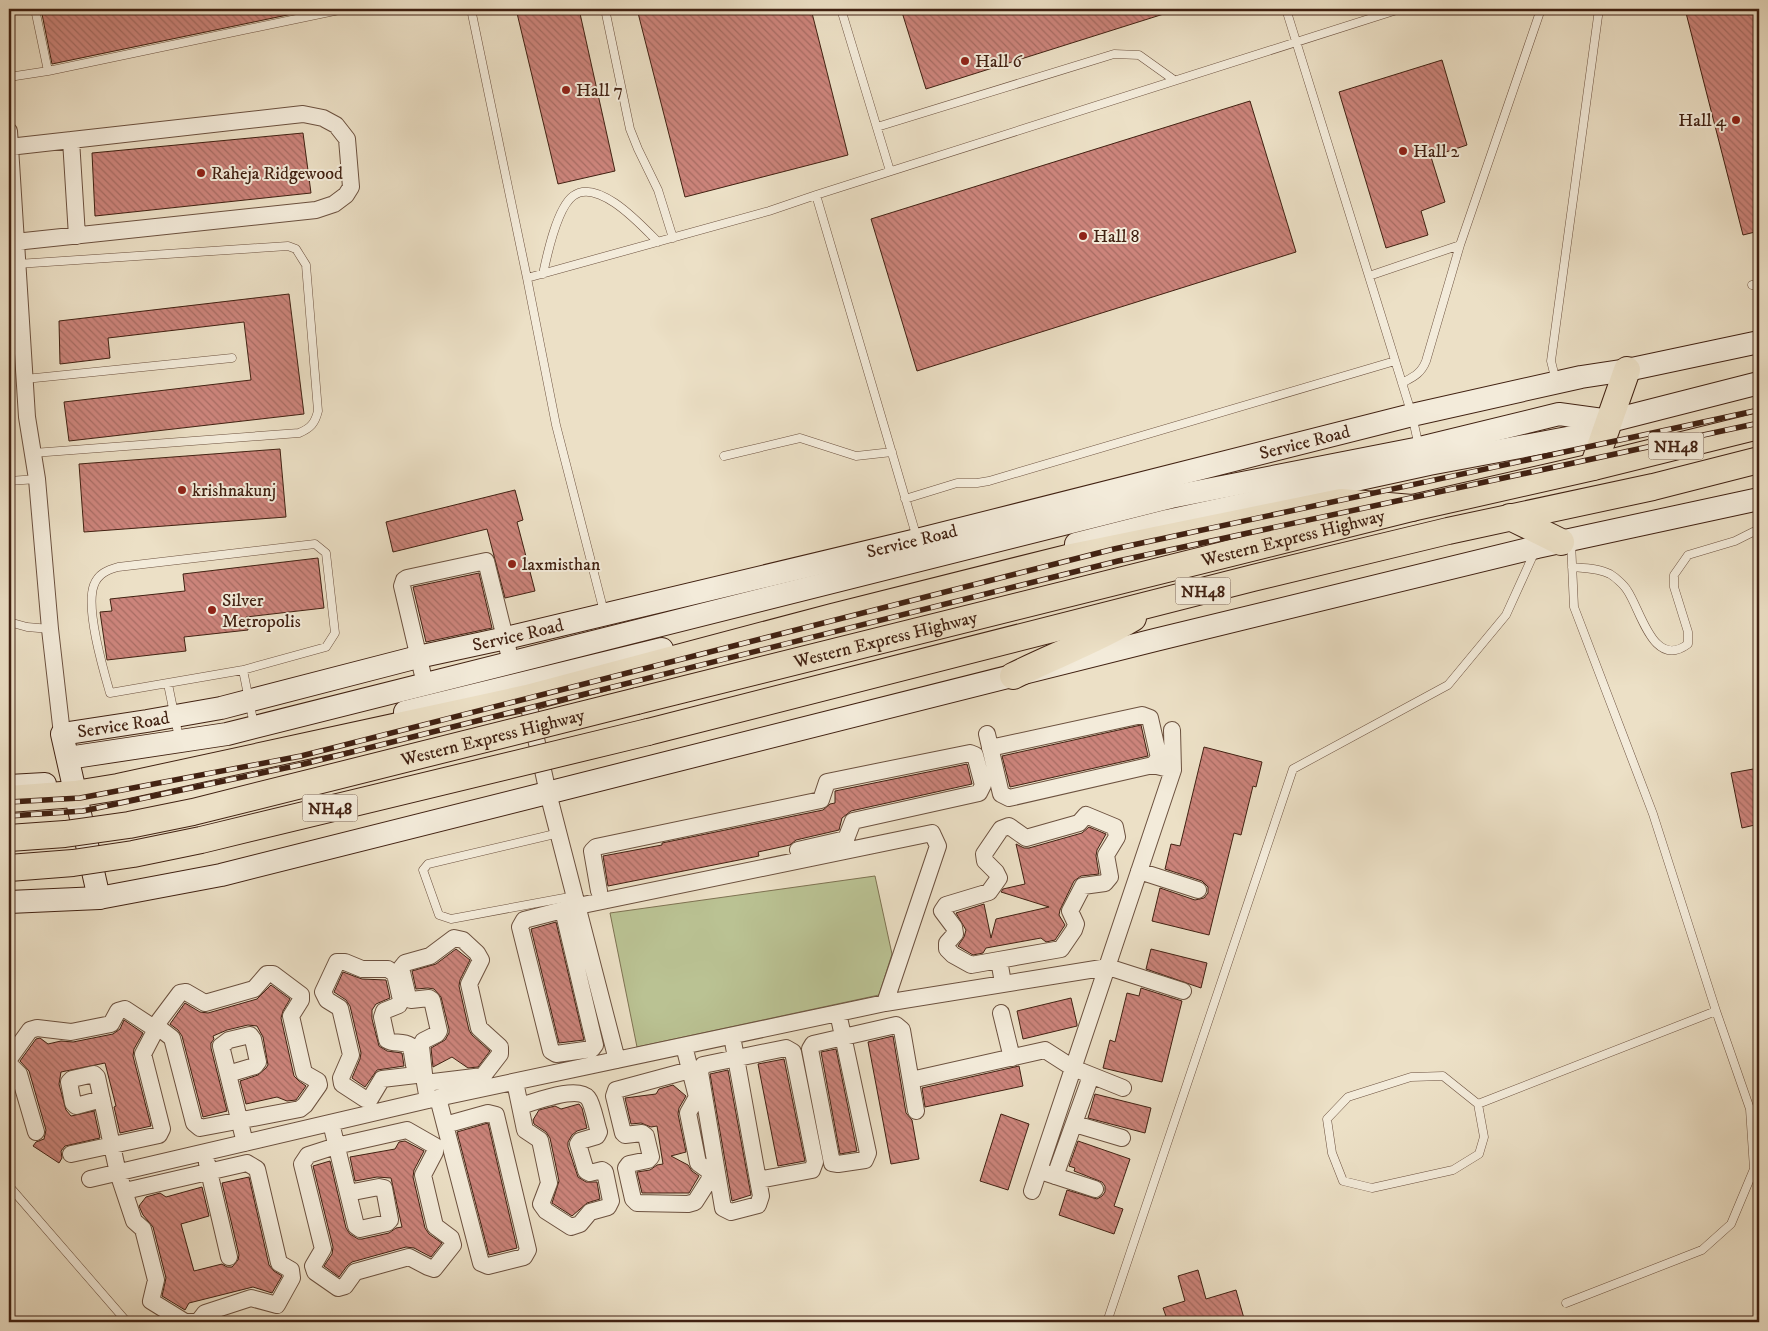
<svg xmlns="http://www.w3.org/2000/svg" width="1768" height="1331" font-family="'IM FELL DW Pica',serif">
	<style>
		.park { fill: #bac293; stroke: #7e7252 }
		.building { fill: url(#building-back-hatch); stroke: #412112 }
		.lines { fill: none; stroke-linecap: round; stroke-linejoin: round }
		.service-casing { stroke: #6c513f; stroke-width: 9 }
		.minor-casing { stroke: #6c513f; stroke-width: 18 }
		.secondary-casing { stroke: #412112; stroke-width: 24 }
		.trunk-casing { stroke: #412112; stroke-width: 28 }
		.service { stroke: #f3ebda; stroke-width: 8 }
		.minor { stroke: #f3ebda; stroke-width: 16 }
		.secondary { stroke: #f3ebda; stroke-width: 22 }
		.trunk { stroke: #ece0c6; stroke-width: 26 }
		.rail-casing { stroke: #412112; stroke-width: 5.5 }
		.rail { stroke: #f3ebda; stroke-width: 4; stroke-dasharray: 11; stroke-linecap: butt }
		.trunk-bridge-casing { stroke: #412112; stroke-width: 28; stroke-linecap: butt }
		.trunk-bridge { stroke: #ece0c6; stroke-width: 26 }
		.poi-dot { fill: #8f2418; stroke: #f3ebda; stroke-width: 2 }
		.labels { text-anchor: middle; stroke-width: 4; stroke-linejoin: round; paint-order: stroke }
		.shield { fill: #f3ebda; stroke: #765e4e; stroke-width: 1 }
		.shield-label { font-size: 16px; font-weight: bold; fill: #412112 }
		.poi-label { font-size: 18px; fill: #412112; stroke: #f3ebda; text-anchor: start }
		.street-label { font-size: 18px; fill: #412112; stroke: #f3ebda }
	</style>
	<defs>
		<pattern id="building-back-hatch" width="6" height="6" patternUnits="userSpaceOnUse" patternTransform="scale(1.25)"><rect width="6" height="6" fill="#cc847b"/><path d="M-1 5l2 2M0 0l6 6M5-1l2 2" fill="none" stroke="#a76c63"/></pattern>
	</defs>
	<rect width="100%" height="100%" fill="#ece0c6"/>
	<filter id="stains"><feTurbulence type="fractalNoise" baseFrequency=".004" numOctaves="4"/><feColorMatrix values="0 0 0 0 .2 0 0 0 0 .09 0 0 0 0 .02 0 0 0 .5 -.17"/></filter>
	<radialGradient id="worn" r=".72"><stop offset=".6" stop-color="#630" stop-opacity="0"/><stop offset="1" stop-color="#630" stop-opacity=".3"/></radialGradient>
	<path class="park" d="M875 876 892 954 879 995 637 1047 610 913Z"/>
	<path class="building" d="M41 9H296L297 13 52 64Z
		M516 9H579L615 171 558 184Z
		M637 9H811L848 155 685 197Z
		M901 9H1169L1170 12 926 89Z
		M1685 9H1759V231L1743 235Z
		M1442 60 1467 145 1431 157 1445 202 1421 211 1428 235 1386 248 1339 92Z
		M1250 101 1296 252 917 371 871 219Z
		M303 133 311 193 95 216 92 153Z
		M289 294 304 414 69 441 64 402 251 380 244 322 108 338 110 358 60 364 59 321Z
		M280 449 286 517 84 532 79 464Z
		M515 490 523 520 517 522 535 591 505 598 487 529 393 552 386 522Z
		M318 558 324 608 246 617 248 630 184 637 186 651 107 660 100 612 112 611 110 599 185 591 183 574Z
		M479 573 492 628 426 642 413 587Z
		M1141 725 1148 756 1010 787 1002 756Z
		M1204 747 1262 762 1256 787 1253 786 1241 835 1234 833 1209 935 1152 921 1160 888 1195 900 1204 898 1208 893V887L1202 881 1165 869 1171 844 1180 846Z
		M967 764 972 784 851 811 842 818 839 830 796 840 790 845 758 852 759 856 608 886 603 856 662 845V843L823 810 830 804 835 803V791Z
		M1759 768V824L1742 828 1731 773Z
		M1089 827 1106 834 1097 850 1096 856 1099 874 1081 876 1074 881 1060 910 1059 915 1065 925 1055 940 1046 942 1041 938 986 948 983 953 973 955 958 946 964 937 966 930 956 913 984 904 991 938 996 919 1049 907 1001 892 1003 889 1025 884 1016 844 1024 848H1029L1082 833Z
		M556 922 584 1040 559 1043 531 929Z
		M456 949 470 960 460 980 459 986 469 1030 472 1035 490 1051 478 1067 468 1068 452 1057 433 1067 431 1048 445 1040 449 1033V1029L441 997 434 989 428 988 416 989 412 971 436 964Z
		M1151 949 1207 963 1201 988 1146 969Z
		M343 972 362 979 386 980 390 998 376 1004 372 1010V1019L379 1046 387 1051 402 1053 404 1066 377 1070 365 1087 352 1078 360 1059 361 1053 350 1006 346 1000 334 992Z
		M271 985 290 999 283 1011 281 1018 294 1076 299 1081 306 1086 296 1100 287 1101 277 1097 246 1104 240 1081 258 1075 266 1068 268 1065 263 1037 257 1026 248 1025 227 1030 213 1036 214 1039 211 1043V1048L227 1111 203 1117 182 1036 178 1030 170 1024 185 1003 200 1012 208 1013 257 999Z
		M1141 988 1182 1001 1162 1082 1103 1068 1110 1040 1115 1042 1127 993 1139 996Z
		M1071 998 1077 1024V1026L1023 1039 1017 1011Z
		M124 1020 143 1033 134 1049 133 1056 151 1126 120 1133 114 1107 116 1106 105 1063 61 1072 59 1084 66 1110 71 1116 94 1111 100 1138 65 1146 61 1151 62 1158 59 1163 33 1146 36 1142 44 1139 46 1130 29 1071 20 1061 36 1039 40 1038 48 1044 61 1041 73 1042 113 1034 120 1029Z
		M893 1036 906 1113 912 1120 919 1159 891 1164 868 1042Z
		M836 1049 857 1151 840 1154 821 1052Z
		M784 1059 805 1161 778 1166 758 1064Z
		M1019 1066 1023 1086 925 1107 922 1088Z
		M728 1070 751 1195 732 1201 710 1074Z
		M673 1085 686 1096 679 1108 678 1114 686 1152 671 1156 688 1165 692 1171 699 1176 689 1193H642L637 1172 650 1170 657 1165 663 1164 657 1126 651 1127 641 1123 631 1124 625 1098 656 1094 659 1089Z
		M1095 1094 1151 1108 1145 1133 1088 1118Z
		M579 1104 582 1108 587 1128 577 1131 572 1135 568 1142V1147L578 1177 586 1182H597L600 1199 587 1203 572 1216 552 1203 559 1181 550 1138 546 1132 534 1124 533 1120 539 1110 555 1106 561 1109Z
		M1001 1114 1029 1124 1008 1190 980 1181Z
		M488 1123 517 1248 489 1255 457 1132Z
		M405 1141 424 1151 414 1170 413 1177 425 1228 429 1234 442 1243 431 1257 414 1248 406 1247 352 1262 347 1266 339 1277 324 1266 332 1254 333 1247 313 1166 330 1161 346 1228 350 1234 358 1239H362L389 1233 396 1228 402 1227 391 1178 377 1177 355 1181 350 1157 395 1149 399 1142Z
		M1078 1141 1130 1159 1114 1206 1123 1209 1114 1234 1059 1215 1067 1190 1097 1199 1102 1196 1105 1192V1186L1102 1182 1074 1171 1075 1168 1069 1166Z
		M249 1177 269 1265 274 1271 282 1276 272 1293 253 1287 189 1303 185 1310 162 1296 166 1278 153 1227 143 1215 139 1206 146 1197 160 1193 166 1197 202 1187 209 1216 181 1224 194 1271 222 1264 227 1267H232L238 1260 239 1255 222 1183Z
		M1198 1270 1206 1299 1236 1290 1245 1322H1168L1163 1308 1185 1301 1178 1276Z"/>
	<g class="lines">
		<g class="service-casing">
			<path id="service" d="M35 9 48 71 344 9
				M471 9 527 278 769 211 816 195 1400 9
				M605 9 630 129 638 149 658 190 673 238
				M841 9 890 171
				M1286 9 1412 415 1419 447
				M9 77 48 71
				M877 127 1114 54 1139 55 1174 80
				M816 195 917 538
				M17 264 288 246 296 249 306 265 318 411C315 423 311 428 299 433L33 453
				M543 274C547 255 557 208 573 196 598 177 642 226 658 242
				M1369 276 1460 245
				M527 278 556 425 604 612
				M1752 285 1759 284
				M25 379 232 358
				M1556 381 1551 361 1599 9
				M1402 383C1413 377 1421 374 1426 361L1460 245 1541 9
				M724 456 800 438 856 456 892 452
				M9 481 37 479
				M905 499 957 483H977L989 481 1395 361
				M315 544 326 553 335 633 326 647 243 670 110 693C103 669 85 608 94 585 98 574 107 570 118 567Z
				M1572 567C1584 568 1599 568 1610 574 1615 577 1624 585 1627 590 1641 610 1653 670 1688 644V632L1674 587V575L1688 555 1735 541 1759 529
				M9 622 27 627 50 629
				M243 670 254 725
				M168 684 179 738
				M559 833 428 864 423 870 439 915 451 919 575 896
				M1478 1104 1443 1076 1411 1077 1348 1097 1327 1119 1332 1153 1343 1181 1372 1188 1453 1170 1479 1154 1484 1137 1478 1104 1716 1011 1653 814 1574 607 1571 542
				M9 1186 127 1322
				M1566 1303 1702 1250 1731 1224 1754 1169 1750 1109 1716 1011
				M1107 1322 1293 769 1448 685 1506 615 1535 551"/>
		</g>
		<g class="minor-casing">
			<path id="minor" d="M9 131 27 417 37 479 50 629 62 734
				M71 140 77 236
				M9 147 303 114 323 118 336 125 347 139 351 187 346 195 334 204 316 210 15 242
				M425 684 402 586 404 580 407 578 486 561 511 662
				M527 698 548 793 617 1060
				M987 734 1001 794 1009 798 1153 765 1173 770
				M990 748 1142 715 1150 718 1159 758 1153 765
				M1139 871 1198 890
				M599 891 592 851 596 847 821 800 827 782 970 753 975 755 983 785 979 793 853 821 846 839 798 850
				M563 910 595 1045 592 1049 556 1054 551 1051 520 927 524 920 578 906 932 833 938 846 885 1003
				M999 960 1061 949 1074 930 1076 924 1070 911 1083 886 1105 883 1110 877 1106 855 1117 837 1115 827 1086 815 1079 823 1026 838 1009 826 1001 829 984 854 985 861 996 872 999 878 989 892 946 905 942 911 954 927 955 934 947 943V949L953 955 971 965 999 960 1003 983
				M267 974H273L301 995V1000L291 1016 304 1073 318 1081 319 1085 305 1105 300 1109 200 1128 194 1123 172 1038 159 1028V1021L180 993 186 992 205 1003 254 989Z
				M838 1013 843 1036 868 1153 865 1160 838 1164 832 1163 810 1049 813 1044 896 1025 902 1030 916 1111
				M1001 1013 1012 1058
				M732 1036 736 1058 758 1180 761 1196 758 1205 731 1212 723 1208 700 1072 703 1065 786 1048 793 1052 815 1162 812 1170 758 1180
				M684 1046 697 1097 688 1113 698 1163 709 1171 711 1177 695 1202 688 1204 637 1203 633 1199 626 1168 629 1164 648 1160 651 1157 646 1136 642 1133 625 1135 623 1133 614 1096 616 1090 690 1070
				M9 1059 30 1030 37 1028 71 1032 111 1024 118 1011 125 1009 154 1028 155 1031 143 1054 162 1129 159 1135 71 1154
				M9 1061 10 1065 19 1074 36 1132
				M414 1065 411 1046C401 1040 395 1045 387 1040L382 1017 384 1011 399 1005 401 1000 395 974 388 969H362L345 962H337L323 992 327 1000 340 1008 351 1055 341 1078 342 1084 365 1099H370L382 1079 416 1075
				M228 1074 255 1066 258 1062 253 1039 250 1035 229 1040 221 1046 245 1143
				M911 1080 1045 1050 1073 1068 1123 1088
				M515 1082 525 1130 540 1140 549 1183 541 1204 546 1211 571 1227 580 1224 590 1212 608 1207 611 1201 605 1172 602 1170 590 1173 586 1171 578 1144 580 1141 597 1136 599 1132C596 1124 593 1104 588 1098 577 1085 535 1102 520 1106
				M425 1083 483 1076 500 1054V1047L479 1028 469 984 481 960 477 953 463 940 454 938 430 956 405 963 401 968 408 997 411 1000 429 998 432 1000 439 1031 437 1034 423 1041 421 1046 425 1083 428 1100
				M438 1098 481 1263 488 1266 524 1257 528 1250 496 1115 488 1113 445 1125
				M102 1099 76 1106 73 1103 69 1082 72 1079 94 1074 97 1077 118 1173 134 1221 143 1229 156 1280 151 1301 185 1322H198L205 1313 251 1298 277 1305 292 1278 291 1270 279 1263 257 1169 247 1163 125 1191
				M331 1123 356 1226 360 1229 387 1223 390 1220 384 1188 379 1187 348 1193
				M1075 1124 1122 1138
				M407 1130 435 1146V1152L423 1175 435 1226 451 1238 453 1245 434 1269 428 1267 409 1257 355 1272 345 1286 338 1288 315 1272 313 1266 323 1249 302 1164 308 1155 336 1146Z
				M207 1163 229 1257
				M1046 1173 1095 1189
				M1055 1176 1091 1076
				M90 1179 428 1100 885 1003 1108 967 1183 991
				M1032 1191 1173 770 1172 730"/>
		</g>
		<g class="secondary-casing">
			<g id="secondary">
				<path d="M1076 544 1167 521 1429 464 1583 435 1610 421 1759 383"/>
				<path d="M405 712 662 649"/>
				<path d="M68 758 227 734 1171 497 1420 448 1559 414 1610 421"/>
				<path d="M9 786 45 784"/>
				<path id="s1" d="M99 898 62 734 147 721 221 708 418 657 506 638 917 540 1412 415 1581 377 1627 370 1759 342"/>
				<path d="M9 902 99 898 221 875 1155 640 1537 547 1759 499"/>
			</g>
		</g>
		<g class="trunk-casing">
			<g id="trunk">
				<path d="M1593 467 1627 370"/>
				<path d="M1510 517 1561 542"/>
				<path d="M1013 676C1053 656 1095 641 1133 618"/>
				<path id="s2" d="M637 701 1412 508 1593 467 1759 426"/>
				<path d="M648 732 1253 578 1448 531 1653 487 1759 460"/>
				<path d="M9 799 75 794 118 787 527 698 832 617 1067 558 1341 502 1412 508"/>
			</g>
		</g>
		<use href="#service" class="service"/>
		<use href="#minor" class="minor"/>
		<use href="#secondary" class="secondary"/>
		<use href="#trunk" class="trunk"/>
		<g class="rail-casing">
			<path id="rail" d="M9 802 80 798 301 756 1114 549 1759 410
				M9 816 83 811 304 764 1118 561 1759 423"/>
		</g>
		<use href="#rail" class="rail"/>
		<g class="trunk-bridge-casing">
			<g id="trunk-bridge">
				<path id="s3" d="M9 838 65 834 129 825 193 812 637 701"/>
				<path d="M9 868 73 863 133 854 201 840 648 732"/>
			</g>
		</g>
		<use href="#trunk-bridge" class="trunk-bridge"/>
	</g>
	<g class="poi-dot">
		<circle cx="965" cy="61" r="5"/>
		<circle cx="566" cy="90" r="5"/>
		<circle cx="1736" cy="120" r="5"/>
		<circle cx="1403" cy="151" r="5"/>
		<circle cx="201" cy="173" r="5"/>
		<circle cx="1083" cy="236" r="5"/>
		<circle cx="182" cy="490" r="5"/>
		<circle cx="512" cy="564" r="5"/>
		<circle cx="212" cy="610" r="5"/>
	</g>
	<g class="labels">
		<g class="shield">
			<rect x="1648.5" y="432.5" width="55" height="27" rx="4"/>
			<rect x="1175.5" y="577.5" width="55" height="27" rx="4"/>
			<rect x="302.5" y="794.5" width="55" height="27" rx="4"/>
		</g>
		<g class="shield-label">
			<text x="1676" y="452">NH48</text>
			<text x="1203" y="597">NH48</text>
			<text x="330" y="814">NH48</text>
		</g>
		<g class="poi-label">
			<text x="975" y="67">Hall 6</text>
			<text x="576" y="96">Hall 7</text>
			<text x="1726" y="126" text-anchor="end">Hall 4</text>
			<text x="1413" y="157">Hall 2</text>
			<text x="211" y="179">Raheja Ridgewood</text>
			<text x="1093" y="242">Hall 8</text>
			<text x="192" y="496">krishnakunj</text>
			<text x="522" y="570">laxmisthan</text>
			<text x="222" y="606">Silver<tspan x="222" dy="21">Metropolis</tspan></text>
		</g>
		<g class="street-label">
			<text dy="6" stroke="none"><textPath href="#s1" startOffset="1445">Service Road</textPath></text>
			<text dy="6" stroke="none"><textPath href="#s2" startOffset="676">Western Express Highway</textPath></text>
			<text dy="6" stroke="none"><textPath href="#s1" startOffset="1040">Service Road</textPath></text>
			<text dy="6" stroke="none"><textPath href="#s1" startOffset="635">Service Road</textPath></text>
			<text dy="6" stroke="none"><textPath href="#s2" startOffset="256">Western Express Highway</textPath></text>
			<text dy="6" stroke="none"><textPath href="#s1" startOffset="230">Service Road</textPath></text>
			<text dy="6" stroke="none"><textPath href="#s3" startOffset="495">Western Express Highway</textPath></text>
		</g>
	</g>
	<rect width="1768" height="1331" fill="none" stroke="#ece0c6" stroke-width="30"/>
	<rect x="10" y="10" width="1748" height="1311" fill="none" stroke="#412112" stroke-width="2.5"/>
	<rect x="15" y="15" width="1738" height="1301" fill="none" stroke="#412112"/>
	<rect width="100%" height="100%" filter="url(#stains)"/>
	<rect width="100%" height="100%" fill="url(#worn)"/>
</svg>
